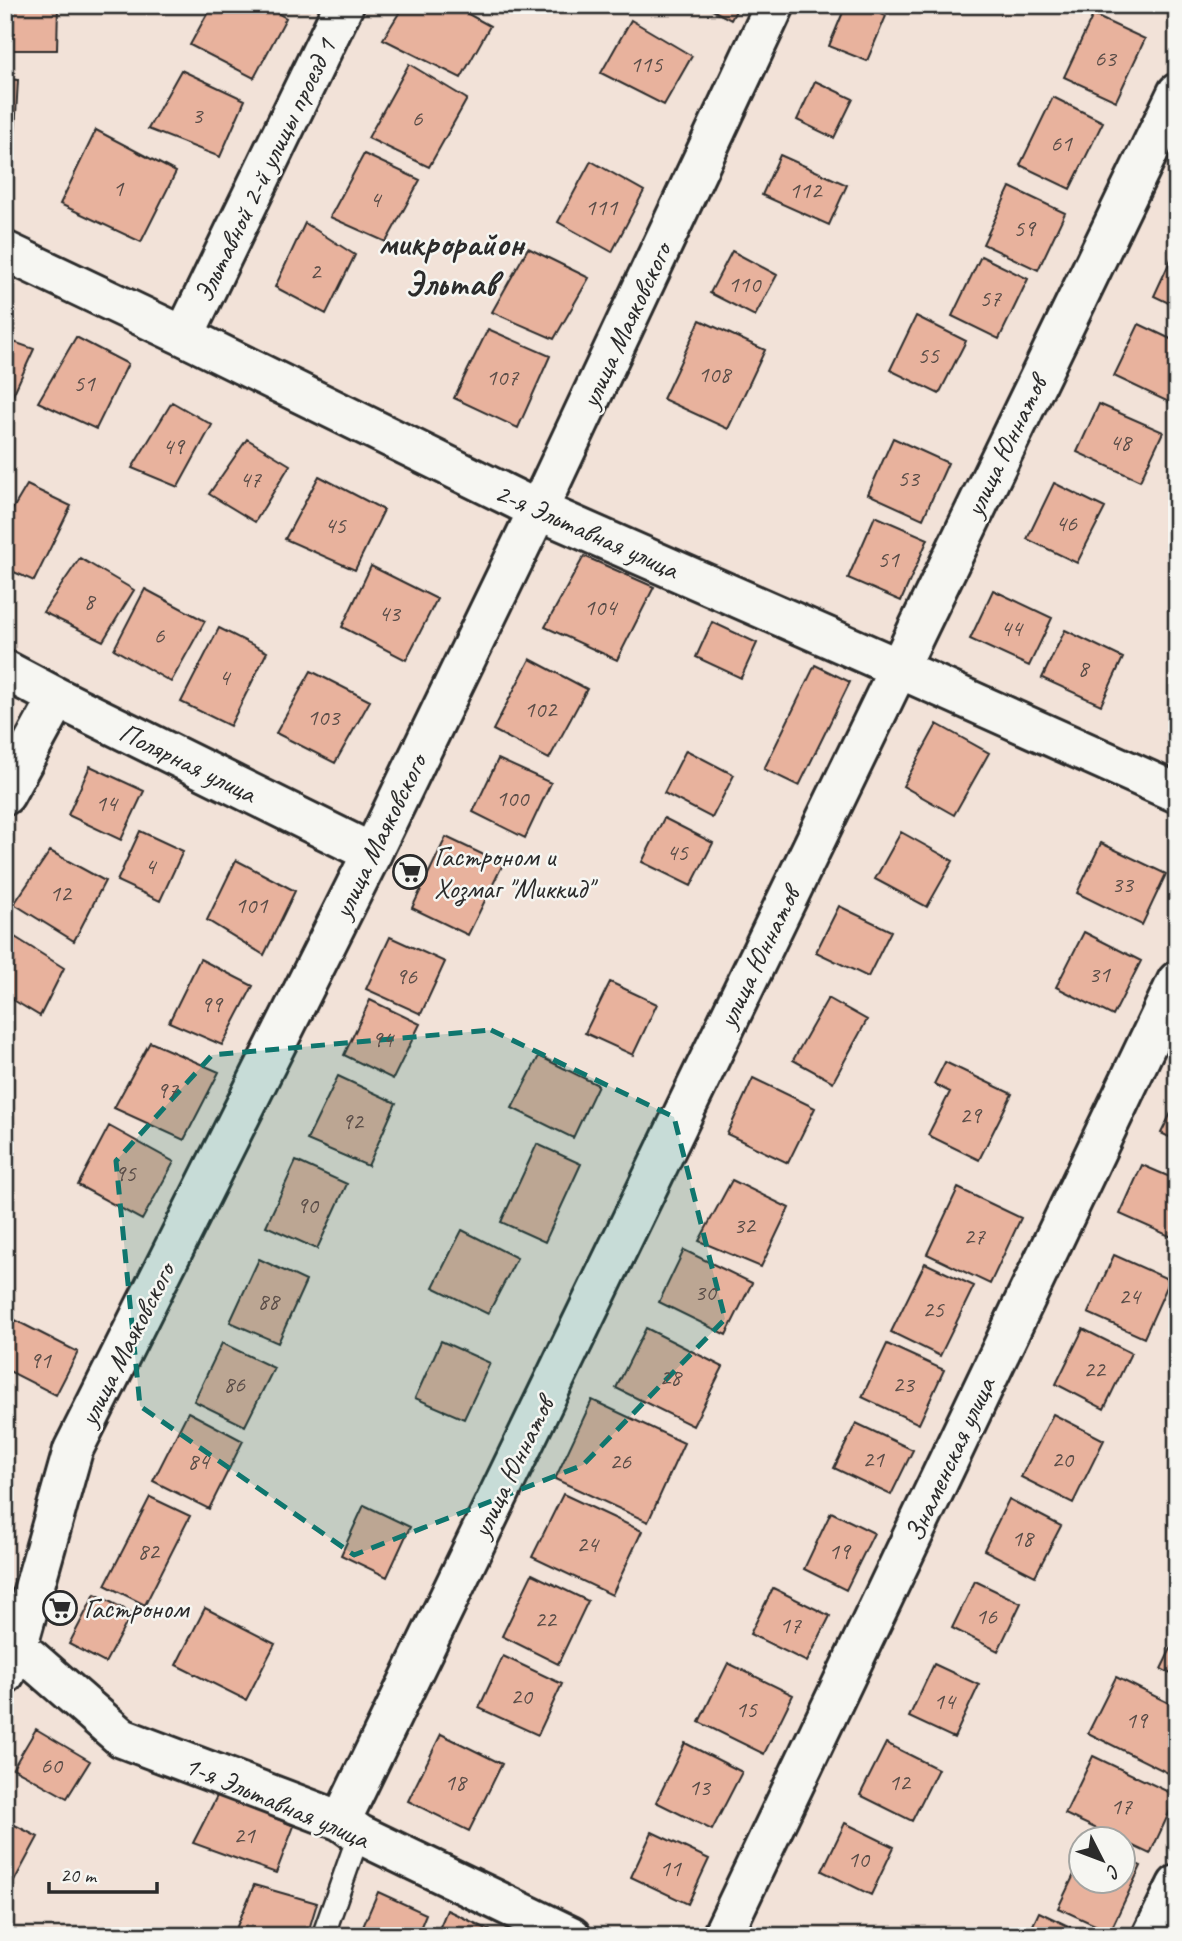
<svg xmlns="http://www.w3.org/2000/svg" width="1182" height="1941" font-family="Caveat,sans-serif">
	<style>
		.building { fill: #e8b29d; stroke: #2b2b2b; stroke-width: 2 }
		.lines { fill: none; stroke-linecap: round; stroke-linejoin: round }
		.service-casing { stroke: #2b2b2b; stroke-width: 26 }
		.minor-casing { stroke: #2b2b2b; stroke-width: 44 }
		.tertiary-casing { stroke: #2b2b2b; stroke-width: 44 }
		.service { stroke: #f6f6f2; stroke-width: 21 }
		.minor { stroke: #f6f6f2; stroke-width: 38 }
		.tertiary { stroke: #f6f6f2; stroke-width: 38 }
		.marked { fill: #0f766e; fill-opacity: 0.2; stroke: #0f766e; stroke-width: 5; stroke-dasharray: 14 9; stroke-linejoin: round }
		.labels { text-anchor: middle; stroke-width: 5; stroke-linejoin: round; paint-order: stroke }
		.number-label { font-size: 24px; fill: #5a4d48 }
		.street-label { font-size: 28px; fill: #2b2b2b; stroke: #f6f6f2 }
		.poi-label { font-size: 28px; fill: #2b2b2b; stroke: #f6f6f2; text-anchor: start }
		.district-label { font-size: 35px; font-weight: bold; fill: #2b2b2b; stroke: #f6f6f2 }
	</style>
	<rect width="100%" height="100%" fill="#f2e2d8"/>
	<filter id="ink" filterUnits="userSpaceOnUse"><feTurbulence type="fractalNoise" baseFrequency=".0143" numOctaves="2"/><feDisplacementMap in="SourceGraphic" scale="14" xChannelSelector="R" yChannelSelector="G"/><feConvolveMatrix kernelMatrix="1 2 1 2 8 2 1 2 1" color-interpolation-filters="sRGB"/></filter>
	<g filter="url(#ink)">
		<path class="building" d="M5 5H58L57 50H5Z
			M212 5H263L286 18 254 78 190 45Z
			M404 5H452L490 26 461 78 383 39Z
			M703 5H739L731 20Z
			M846 5H860L886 16 867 61 829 46Z
			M1093 15 1145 39 1116 101 1064 77Z
			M631 20 692 56 664 105 601 73Z
			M409 64 467 99 429 167 368 138Z
			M181 70 245 100 220 157 148 129Z
			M5 79 18 80 14 150H5Z
			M815 81 853 99 834 138 797 120Z
			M1053 97 1103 122 1070 189 1020 165Z
			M96 130 176 172 141 242 60 204Z
			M364 154 420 180 386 242 330 217Z
			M780 155 847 185 829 225 762 195Z
			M591 161 644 191 612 252 558 222Z
			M1010 187 1065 213 1038 270 983 244Z
			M305 223 355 255 326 314 275 287Z
			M1177 246V307L1154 296Z
			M528 248 589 278 554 339 492 312Z
			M732 251 777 275 755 316 710 293Z
			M981 256 1028 279 999 339 952 316Z
			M916 316 966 341 939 394 890 370Z
			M700 320 765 350 728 429 663 399Z
			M1139 324 1177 342V406L1114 376Z
			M488 329 550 356 518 428 454 398Z
			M76 337 128 364 96 429 38 402Z
			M5 339 34 349 8 406 5 405Z
			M172 402 212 425 178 487 132 468Z
			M1099 404 1163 432 1140 481 1077 452Z
			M893 438 948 463 923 519 868 494Z
			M247 439 290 465 255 522 209 494Z
			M319 476 384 510 355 570 285 539Z
			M1054 483 1105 508 1077 563 1027 539Z
			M27 485 71 506 34 581 5 568V522Z
			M875 516 928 539 901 601 848 578Z
			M584 556 654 587 617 660 545 627Z
			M80 558 134 590 103 641 43 612Z
			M371 566 437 599 406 660 342 627Z
			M145 589 205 621 171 682 114 649Z
			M993 590 1052 618 1029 666 970 639Z
			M712 622 757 643 741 678 696 657Z
			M219 628 267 652 230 726 181 702Z
			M1065 630 1123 658 1101 705 1042 678Z
			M530 659 587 689 549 759 493 730Z
			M815 665 850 682 799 786 764 769Z
			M311 671 370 701 335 763 276 733Z
			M937 724 989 753 954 815 903 786Z
			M1177 725V746L1169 742Z
			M686 750 734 775 712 818 664 793Z
			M498 759 551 783 525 838 473 812Z
			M90 766 144 791 121 840 68 815Z
			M664 818 713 843 691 886 642 862Z
			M140 831 183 851 160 901 117 881Z
			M901 832 953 861 927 907 875 879Z
			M446 837 503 864 468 935 412 908Z
			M1101 843 1166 874 1142 925 1077 893Z
			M50 851 105 881 74 941 14 904Z
			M236 860 295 891 264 955 207 920Z
			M839 906 891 931 868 977 816 952Z
			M7 932 64 968 40 1016 5 995Z
			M1084 932 1141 961 1113 1016 1056 987Z
			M390 937 445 962 421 1014 366 989Z
			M200 959 253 986 222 1045 169 1022Z
			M610 982 657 1004 633 1055 585 1033Z
			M828 998 867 1020 833 1082 793 1060Z
			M370 1000 420 1024 393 1079 344 1055Z
			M150 1042 219 1072 184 1140 114 1108Z
			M539 1056 598 1085 573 1138 512 1108Z
			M945 1062 1012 1094 979 1160 928 1135 950 1092 934 1084Z
			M338 1076 396 1103 368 1166 307 1140Z
			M753 1078 815 1108 788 1163 727 1134Z
			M1177 1101V1141L1161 1133Z
			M109 1126 174 1162 142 1220 78 1185Z
			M537 1144 581 1164 545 1242 501 1222Z
			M296 1161 347 1184 317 1249 266 1226Z
			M1142 1165 1177 1180V1231L1174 1238 1120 1214Z
			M732 1180 789 1208 761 1267 699 1241Z
			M958 1188 1021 1218 990 1284 927 1254Z
			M462 1230 517 1258 488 1314 433 1287Z
			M684 1250 752 1283 726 1335 659 1302Z
			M1114 1255 1170 1280 1144 1338 1088 1313Z
			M259 1259 306 1281 278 1343 230 1322Z
			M925 1263 974 1286 940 1356 891 1332Z
			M15 1320 78 1352 56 1395 5 1369V1340Z
			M646 1328 723 1367 693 1426 616 1388Z
			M1083 1329 1131 1353 1104 1409 1056 1384Z
			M441 1341 490 1363 464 1419 415 1398Z
			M222 1343 274 1368 245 1426 194 1401Z
			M887 1344 944 1370 919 1424 862 1397Z
			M592 1400 684 1443 648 1522 555 1479Z
			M188 1412 243 1441 209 1509 153 1481Z
			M1053 1414 1104 1440 1073 1503 1021 1477Z
			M856 1423 913 1450 891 1495 834 1468Z
			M563 1494 642 1531 612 1595 532 1557Z
			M150 1497 190 1516 145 1605 105 1585Z
			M1009 1499 1061 1526 1035 1576 984 1550Z
			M364 1505 410 1527 387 1577 341 1555Z
			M831 1512 874 1533 846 1590 804 1569Z
			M532 1574 588 1601 558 1664 502 1636Z
			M975 1581 1021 1603 998 1651 952 1628Z
			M773 1588 830 1616 807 1662 750 1634Z
			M95 1594 132 1613 105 1663 69 1644Z
			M205 1608 275 1644 246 1700 176 1665Z
			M1177 1636V1677L1161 1669Z
			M503 1656 562 1684 538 1735 479 1708Z
			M728 1663 793 1695 764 1754 699 1722Z
			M934 1664 979 1685 954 1738 909 1717Z
			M1116 1677 1177 1707V1769L1174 1776 1088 1733Z
			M36 1729 90 1761 67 1798 13 1768Z
			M441 1734 502 1764 469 1831 408 1801Z
			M685 1743 742 1772 712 1830 656 1802Z
			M886 1743 938 1769 912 1821 860 1795Z
			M1093 1756 1177 1796 1150 1854 1065 1814Z
			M218 1794 294 1826 276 1873 193 1843Z
			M5 1820 38 1837 5 1898Z
			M845 1823 894 1847 871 1895 822 1871Z
			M652 1832 709 1859 688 1904 631 1877Z
			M1122 1858 1141 1866 1110 1932 1058 1908 1080 1862V1882H1122Z
			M254 1885 317 1903 307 1936H233Z
			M378 1892 426 1914 417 1936H359Z
			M447 1910 502 1936H436Z
			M1039 1912 1089 1936H1028Z"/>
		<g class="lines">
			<g class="service-casing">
				<path id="service" d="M323 1936 359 1834"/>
			</g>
			<g class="minor-casing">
				<path id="minor" d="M5 251 184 336 538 510 898 668 1177 793
					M184 336 344 5
					M5 670 58 698 372 853
					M5 795 58 698
					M5 1636 122 1738 341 1821 359 1834 571 1936
					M341 1821 1177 93
					M722 1936 1177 981
					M1152 1936 1177 1885"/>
			</g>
			<g class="tertiary-casing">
				<path id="tertiary" d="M5 1674 18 1645 73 1450 372 853 538 510 775 5"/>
			</g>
			<use href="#service" class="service"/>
			<use href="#minor" class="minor"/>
			<use href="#tertiary" class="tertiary"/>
		</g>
	</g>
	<path class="marked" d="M491 1030 674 1117 725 1319 583 1465 354 1555 140 1406 116 1161 212 1055Z"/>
	<defs>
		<g id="supermarket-ring" transform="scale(1.75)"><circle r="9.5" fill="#f6f6f2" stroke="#2b2b2b" stroke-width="1.5"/><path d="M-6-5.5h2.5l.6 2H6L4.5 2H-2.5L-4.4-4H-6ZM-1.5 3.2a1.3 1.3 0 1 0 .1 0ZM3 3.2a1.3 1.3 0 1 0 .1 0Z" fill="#2b2b2b"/></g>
	</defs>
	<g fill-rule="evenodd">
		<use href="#supermarket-ring" x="410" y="872"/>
		<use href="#supermarket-ring" x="60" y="1608"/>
	</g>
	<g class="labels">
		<g class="number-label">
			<text x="1105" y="66">63</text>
			<text x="646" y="72">115</text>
			<text x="197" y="123">3</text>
			<text x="417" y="126">6</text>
			<text x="1061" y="151">61</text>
			<text x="118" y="196">1</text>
			<text x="805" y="198">112</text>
			<text x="375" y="207">4</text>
			<text x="601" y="215">111</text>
			<text x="1024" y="236">59</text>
			<text x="315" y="279">2</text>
			<text x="744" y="292">110</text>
			<text x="990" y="306">57</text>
			<text x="928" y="363">55</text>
			<text x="714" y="382">108</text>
			<text x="502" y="385">107</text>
			<text x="84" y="391">51</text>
			<text x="1120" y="450">48</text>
			<text x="173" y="454">49</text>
			<text x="908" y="486">53</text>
			<text x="250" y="487">47</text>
			<text x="1066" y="531">46</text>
			<text x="335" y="533">45</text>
			<text x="888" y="567">51</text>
			<text x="89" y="609">8</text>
			<text x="600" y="615">104</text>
			<text x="389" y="621">43</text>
			<text x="1011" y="636">44</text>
			<text x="159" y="643">6</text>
			<text x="1083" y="676">8</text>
			<text x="224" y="685">4</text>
			<text x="540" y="717">102</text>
			<text x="323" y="725">103</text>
			<text x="512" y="806">100</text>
			<text x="106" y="811">14</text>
			<text x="677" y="860">45</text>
			<text x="150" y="874">4</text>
			<text x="1122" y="892">33</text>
			<text x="60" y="901">12</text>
			<text x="251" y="913">101</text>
			<text x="1099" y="982">31</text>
			<text x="406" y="984">96</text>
			<text x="211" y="1012">99</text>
			<text x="382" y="1047">94</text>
			<text x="167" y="1098">97</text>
			<text x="970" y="1123">29</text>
			<text x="352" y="1129">92</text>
			<text x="125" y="1181">95</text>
			<text x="307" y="1213">90</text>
			<text x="744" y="1233">32</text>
			<text x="974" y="1244">27</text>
			<text x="705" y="1300">30</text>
			<text x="1129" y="1304">24</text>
			<text x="268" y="1309">88</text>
			<text x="933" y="1317">25</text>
			<text x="40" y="1368">91</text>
			<text x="1094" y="1377">22</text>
			<text x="670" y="1385">28</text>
			<text x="234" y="1392">86</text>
			<text x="903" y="1392">23</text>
			<text x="873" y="1467">21</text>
			<text x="1062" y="1467">20</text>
			<text x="198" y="1469">84</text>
			<text x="620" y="1469">26</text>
			<text x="1022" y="1546">18</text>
			<text x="587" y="1552">24</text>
			<text x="148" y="1559">82</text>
			<text x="839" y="1559">19</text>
			<text x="986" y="1624">16</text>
			<text x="545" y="1627">22</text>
			<text x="790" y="1633">17</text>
			<text x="521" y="1704">20</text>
			<text x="944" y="1709">14</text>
			<text x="746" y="1717">15</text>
			<text x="1136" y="1728">19</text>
			<text x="51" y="1773">60</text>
			<text x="455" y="1790">18</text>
			<text x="899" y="1790">12</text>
			<text x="699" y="1795">13</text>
			<text x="1121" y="1814">17</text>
			<text x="244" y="1843">21</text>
			<text x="858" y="1867">10</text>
			<text x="670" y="1876">11</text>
		</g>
		<g class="street-label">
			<text transform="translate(264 170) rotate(-64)" y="10">Эльтавной 2-й улицы проезд 1</text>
			<text transform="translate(625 325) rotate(-65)" y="10">улица Маяковского</text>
			<text transform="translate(1005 446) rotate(-64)" y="10">улица Юннатов</text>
			<text transform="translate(587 530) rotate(24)" y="10">2-я Эльтавная улица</text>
			<text transform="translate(188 762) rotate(26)" y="10">Полярная улица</text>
			<text transform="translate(379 836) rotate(-64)" y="10">улица Маяковского</text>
			<text transform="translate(758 957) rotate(-64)" y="10">улица Юннатов</text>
			<text transform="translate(126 1344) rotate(-63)" y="10">улица Маяковского</text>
			<text transform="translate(949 1459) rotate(-65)" y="10">Знаменская улица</text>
			<text transform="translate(512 1467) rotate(-64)" y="10">улица Юннатов</text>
			<text transform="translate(277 1801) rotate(23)" y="10">1-я Эльтавная улица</text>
		</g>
		<g class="poi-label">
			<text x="434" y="866">Гастроном и<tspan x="434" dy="32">Хозмаг "Миккид"</tspan></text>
			<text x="84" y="1618">Гастроном</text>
		</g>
		<g class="district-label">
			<text x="451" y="255">микрорайон<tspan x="451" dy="40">Эльтав</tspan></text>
		</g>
	</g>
	<rect width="1182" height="1941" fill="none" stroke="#f6f6f2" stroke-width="28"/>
	<rect x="14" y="14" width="1154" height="1913" fill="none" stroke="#2b2b2b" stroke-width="2.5" filter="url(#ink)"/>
	<g transform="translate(1102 1860) rotate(132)"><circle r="33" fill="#f6f6f2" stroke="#a5a5a2" stroke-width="2"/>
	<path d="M0-5L12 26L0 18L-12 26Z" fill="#2b2b2b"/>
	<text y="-10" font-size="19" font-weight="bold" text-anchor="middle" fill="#2b2b2b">С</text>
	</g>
	<path d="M49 1882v10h108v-10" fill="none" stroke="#2b2b2b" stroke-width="3.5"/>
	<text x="60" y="1882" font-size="21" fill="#2b2b2b" stroke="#f6f6f2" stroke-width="5" paint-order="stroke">20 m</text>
</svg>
